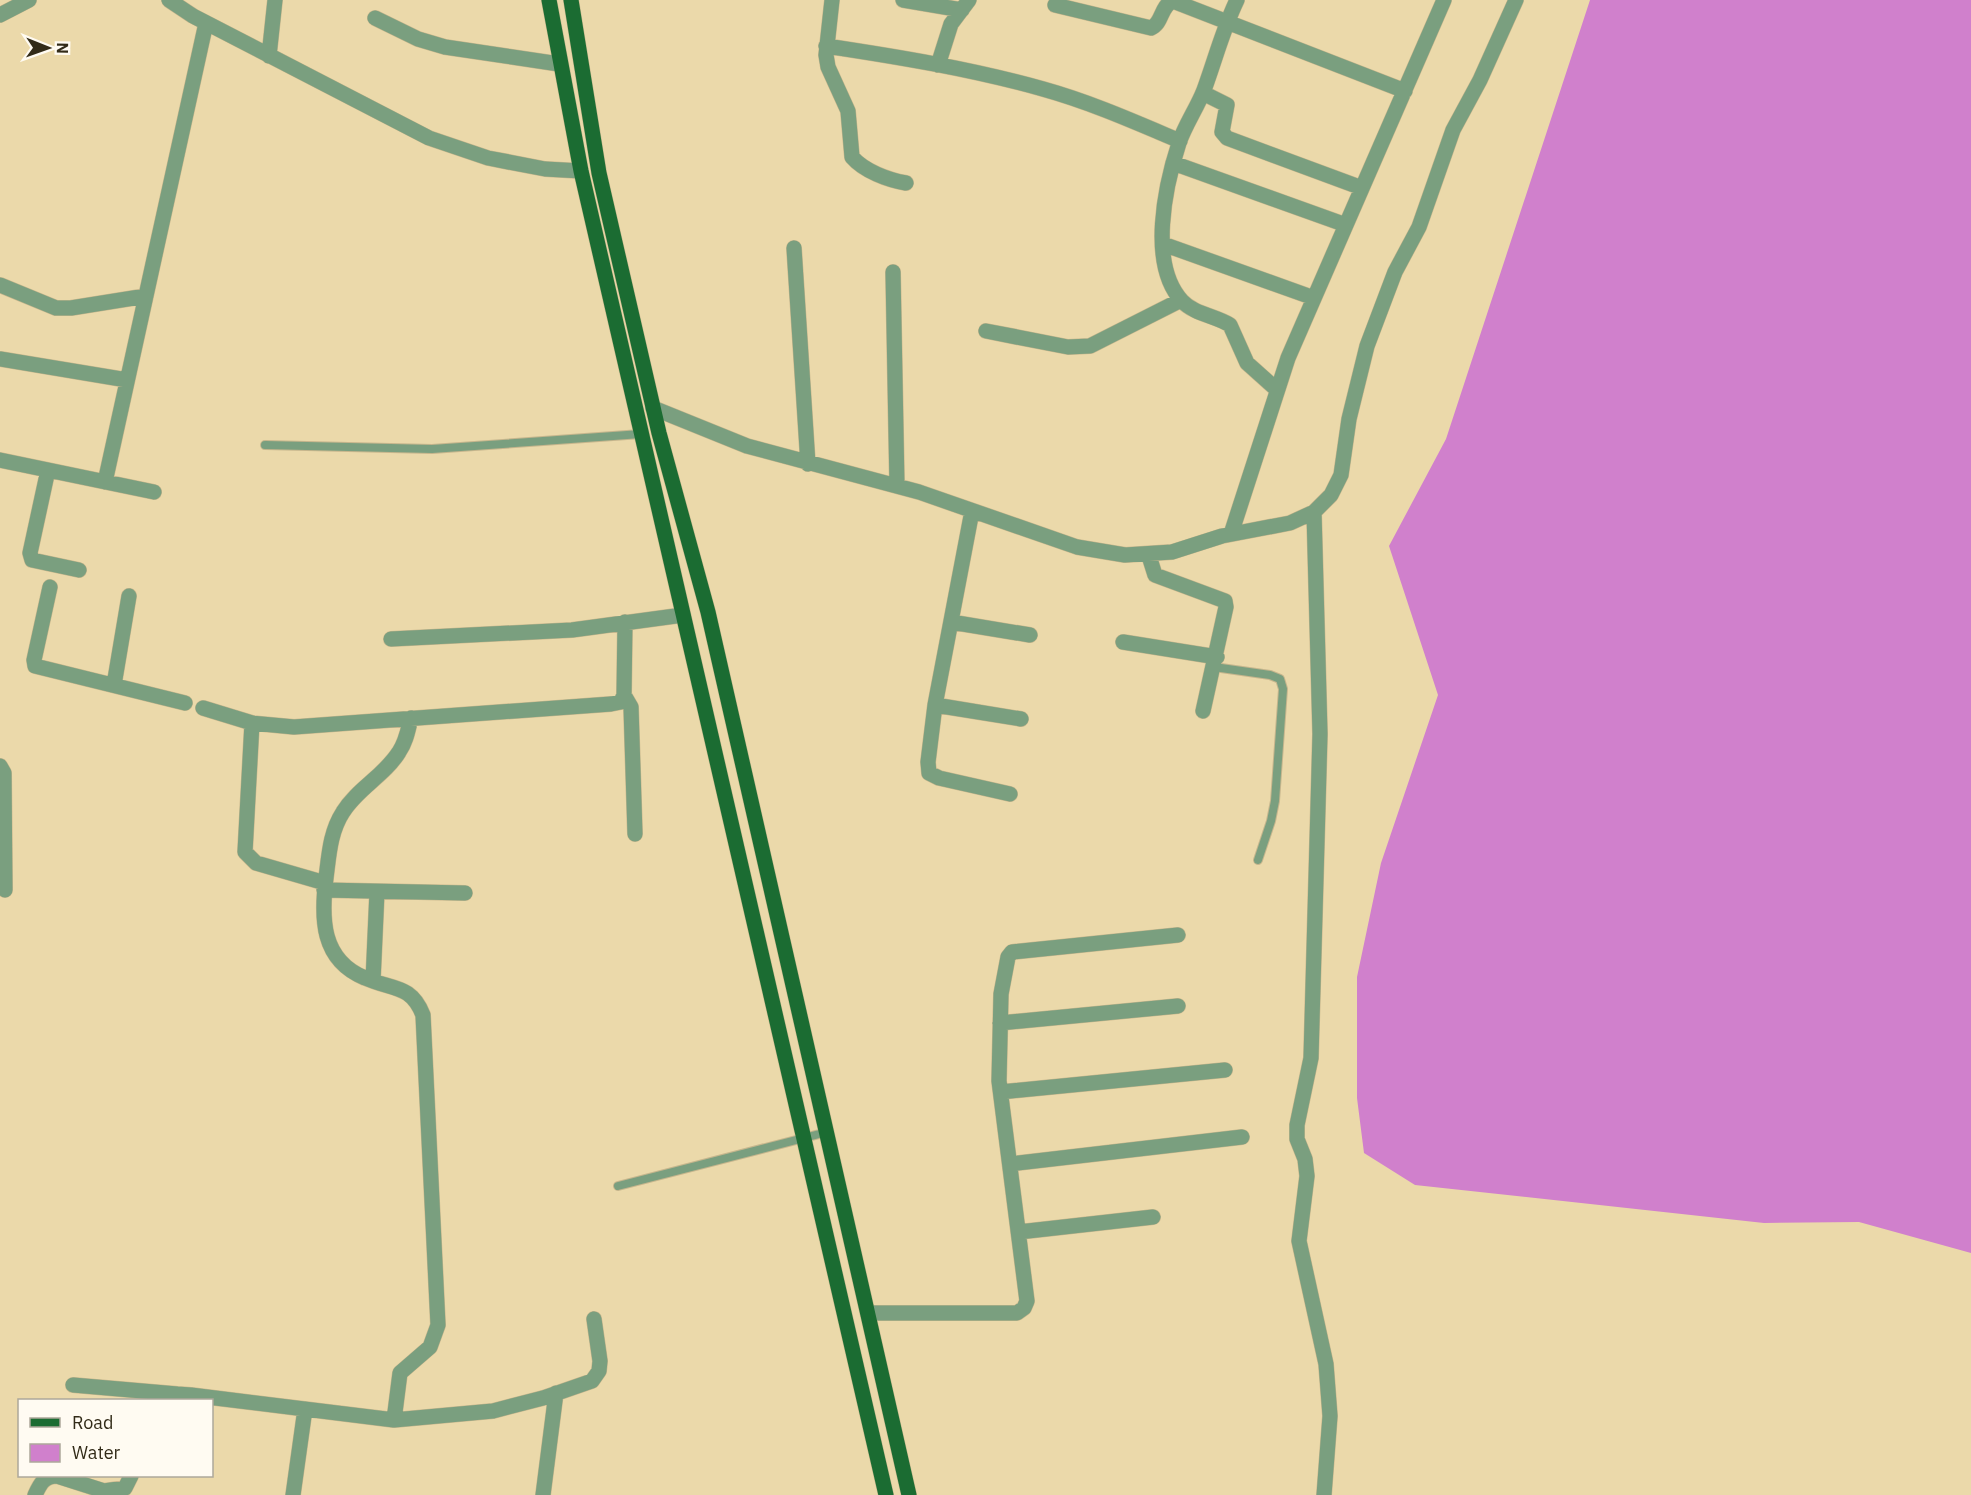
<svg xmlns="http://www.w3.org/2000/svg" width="1971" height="1495" font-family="'IBM Plex Sans',sans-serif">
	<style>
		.water { fill: #d080cc }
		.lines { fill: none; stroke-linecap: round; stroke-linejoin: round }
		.service-casing { stroke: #c6b68d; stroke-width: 10 }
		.minor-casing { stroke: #c6b68d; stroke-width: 16 }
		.primary-casing { stroke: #c6b68d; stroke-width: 16 }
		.service { stroke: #7a9f7f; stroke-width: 8 }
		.minor { stroke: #7a9f7f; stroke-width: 15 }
		.primary { stroke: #1b6c32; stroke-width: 15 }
	</style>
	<rect width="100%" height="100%" fill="#ebd9aa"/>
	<path class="water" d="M1590 0H1971V1253L1859 1222 1764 1223 1415 1185 1364 1153 1357 1098V977L1381 863 1438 695 1389 546 1446 439Z"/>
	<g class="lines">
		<g class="service-casing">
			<path id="service" d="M265 445 432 449 641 434
				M1214 667 1270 675 1280 679 1283 689 1275 801 1271 821 1258 860
				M618 1186 827 1132"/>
		</g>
		<g class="minor-casing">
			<path id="minor" d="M169 0 193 16 429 138 488 158 545 169 581 171
				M832 0 826 55 828 67 848 111 852 157C864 171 888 180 906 183
				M903 0 962 10
				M1237 0C1223 29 1215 60 1204 90 1197 108 1185 125 1179 143 1165 186 1148 264 1182 301 1194 314 1216 316 1230 325L1247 363 1276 389
				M1055 5 1151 28C1163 23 1160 6 1173 1L1405 91
				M0 15 29 0
				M375 18 418 39 445 47 559 64
				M826 46C899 57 972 69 1043 89 1090 102 1135 122 1180 141
				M269 56 275 0
				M938 65 951 24 969 0
				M1203 93 1227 105 1222 132 1227 138 1362 188
				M1173 163 1346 225
				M1163 244 1314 298
				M794 248 808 464
				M893 272 897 486
				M0 285 56 308H71L146 296
				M986 331 1068 347 1090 346 1181 300
				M0 359 127 380
				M653 408 747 446 919 492 1077 547 1125 555 1172 552 1222 536 1290 523 1314 512 1331 495 1341 475 1349 419 1367 346 1395 272 1419 227 1453 130 1480 80 1516 0
				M0 460 154 492
				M48 470 30 553 32 560 79 570
				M105 482 206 23
				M972 511 935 705 928 762 929 773 939 778 1010 794
				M1314 512 1320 734 1311 1058 1297 1125V1139L1305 1159 1307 1176 1299 1241 1326 1364 1330 1416 1324 1495
				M1231 534 1288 358 1444 0
				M1149 556 1155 575 1225 601 1226 607 1203 711
				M50 587 34 660 35 666 185 703
				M951 622 1030 635
				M391 639 572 630 683 615
				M1123 642 1217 657
				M114 685 129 596
				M624 695 631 707 635 834
				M935 705 1021 719
				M203 708 252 723 294 727 611 704 621 702 624 695 625 622
				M252 723 245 852 256 863 325 883
				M0 766 4 773 5 890
				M324 890 465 893
				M373 981 377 892
				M1000 1023 1178 1006
				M1001 1092 1225 1070
				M1010 1164 1242 1137
				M1019 1232 1153 1217
				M868 1313H1017L1024 1308 1027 1301 999 1081 1001 994 1008 957 1012 952 1178 935
				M73 1385 177 1394
				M168 1400 177 1394 191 1395 394 1420 493 1411 543 1398 592 1381 599 1371 600 1361 594 1319
				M394 1420 400 1373 430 1347 438 1325 423 1015C411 984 392 990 365 978 321 960 321 918 326 878 329 855 330 832 343 812 357 789 385 775 399 752 406 742 408 730 411 718
				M35 1495C40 1484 44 1476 57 1476L104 1491 125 1488 131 1476
				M293 1495 305 1409
				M543 1495 556 1393"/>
		</g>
		<g class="primary-casing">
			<path id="primary" d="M549 0 581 171 886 1495
				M571 0 599 173 659 433 708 612 909 1495"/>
		</g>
		<use href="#service" class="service"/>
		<use href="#minor" class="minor"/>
		<use href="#primary" class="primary"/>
	</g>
	<rect x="18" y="1399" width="195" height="78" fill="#fffbf2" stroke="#ada89b" stroke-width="1.5"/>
	<rect x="30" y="1418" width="30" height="9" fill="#1b6c32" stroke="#ada89b" stroke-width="1.5"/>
	<text x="72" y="1429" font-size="18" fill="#322b18">Road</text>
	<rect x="30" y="1444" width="30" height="18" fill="#d080cc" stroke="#ada89b" stroke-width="1.5"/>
	<text x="72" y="1459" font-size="18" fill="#322b18">Water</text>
	<g transform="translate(48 48) rotate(91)" stroke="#fffbf2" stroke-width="4.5" paint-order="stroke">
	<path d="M0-4.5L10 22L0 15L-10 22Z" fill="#322b18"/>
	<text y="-9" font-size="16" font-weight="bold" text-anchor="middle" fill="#322b18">N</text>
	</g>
</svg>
